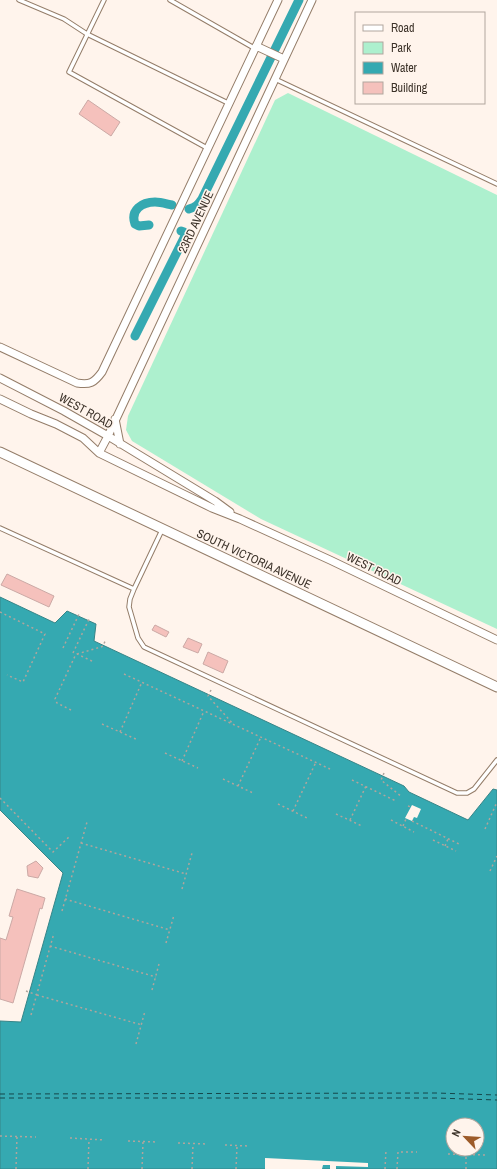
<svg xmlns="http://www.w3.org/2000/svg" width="497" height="1169" font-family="'Archivo Narrow',sans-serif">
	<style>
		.green { fill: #adf0ce }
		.water { fill: #35a9b1; stroke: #378588; fill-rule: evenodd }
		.pier { fill: #fff4ec }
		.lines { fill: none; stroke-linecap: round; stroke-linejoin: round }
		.canal { stroke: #35a9b1; stroke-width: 9 }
		.ferry { stroke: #15474a; stroke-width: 1; stroke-dasharray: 5 4; stroke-linecap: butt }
		.building { fill: #f5c1bc; stroke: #cba9a5 }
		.service-casing { stroke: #947d69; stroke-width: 5.5 }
		.minor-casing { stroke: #947d69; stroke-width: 9 }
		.tertiary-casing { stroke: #947d69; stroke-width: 11 }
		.path { stroke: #b0a59d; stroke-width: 1.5; stroke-dasharray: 2 3; stroke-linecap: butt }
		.service { stroke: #fff; stroke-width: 3.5 }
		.minor { stroke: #fff; stroke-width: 7 }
		.tertiary { stroke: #fff; stroke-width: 9 }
		.labels { text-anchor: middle; stroke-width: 3; stroke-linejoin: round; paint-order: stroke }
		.street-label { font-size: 12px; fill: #3c3229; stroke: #fff4ec }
	</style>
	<rect width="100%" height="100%" fill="#fff4ec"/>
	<path class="green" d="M288 93 497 195V629L261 519 132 441 126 430 128 416 275 100Z"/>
	<path class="water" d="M0 597 55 623 67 611 96 624 94 641 404 786 409 792 468 820 493 789 497 790V1169H0V1021L21 1022 63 873 0 810ZM453 1125H477V1149H453Z"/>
	<path class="pier" d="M412 805 421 809 417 818 414 817 412 821 405 818Z
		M265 1158 368 1163V1167L336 1166V1169H330V1165H323L322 1169H265Z"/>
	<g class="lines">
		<path class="canal" d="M189 209C196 207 198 205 202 199L299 0
			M149 225 139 226 135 224C130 210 142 202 155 202 161 202 167 204 172 205
			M135 336 185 236 184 232 181 231"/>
		<path class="ferry" d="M0 1094 436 1093 497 1095
			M0 1098H436L497 1100"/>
	</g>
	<path class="building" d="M88 100 120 122 111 136 79 114Z
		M7 574 54 596 49 607 1 585Z
		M155 625 169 632 166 637 152 630Z
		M188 638 202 644 198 653 183 647Z
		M208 652 228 661 223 673 203 664Z
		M36 861 43 868 38 878 28 876 27 866Z
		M17 889 45 898 42 909 40 908 13 1003 0 999V938L6 940 13 917 9 916Z"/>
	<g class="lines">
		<g class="service-casing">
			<path id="service" d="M19 0 64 19 87 34 228 103
				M104 0 69 72 207 148
				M170 0 254 48
				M275 79 497 184
				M0 528 134 589
				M162 530 134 589 130 599 129 607 138 638 144 647 457 793H467L474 789 497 760"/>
		</g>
		<g class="minor-casing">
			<path id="minor" d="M256 46 284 59
				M0 347 77 383C90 385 94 383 102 372L278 0
				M0 378 64 411 108 436 215 501 230 512
				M0 399 31 414 56 424 83 438 99 453 212 508 240 519 330 560 497 640
				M115 419 120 444
				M99 453 108 436 312 0"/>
		</g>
		<g class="tertiary-casing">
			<path id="tertiary" d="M0 452 497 687"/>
		</g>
		<path class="path" d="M0 612 45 634 23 682 7 675
			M63 648 80 612
			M73 653 90 617
			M77 654 101 647 103 646 106 639
			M124 674 330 769
			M211 690 208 696 233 724
			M71 710 57 703 55 699 75 656 77 654 94 662
			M102 724 138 740
			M120 732 142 682
			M165 753 198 768
			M182 761 204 711
			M384 773 381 780 402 797
			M223 779 253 793
			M352 780 396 801
			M238 786 261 737
			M0 798 53 852 69 837
			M278 804 307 818
			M408 806 411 807
			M293 811 316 762
			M336 814 362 826
			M350 820 366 786
			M391 820 414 832
			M412 821 459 844
			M403 826 406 819
			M485 829 497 802
			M433 840 456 851
			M81 843 186 874
			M445 846 448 839
			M490 871 497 856
			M182 889 192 853
			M65 899 170 930
			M62 911 87 822
			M166 943 174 915
			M50 946 156 977
			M152 990 159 964
			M26 991 37 995
			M37 995 142 1025
			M31 1015 54 933
			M136 1044 145 1011
			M0 1136 36 1137
			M70 1138 105 1140
			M128 1141 158 1142
			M178 1143 207 1144
			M225 1145 248 1146
			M448 1154 487 1155
			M16 1169 17 1136
			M88 1169 89 1139
			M142 1169 143 1142
			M192 1169 193 1144
			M236 1169 237 1146
			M385 1169 386 1150
			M397 1169 398 1152H417
			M466 1169V1154"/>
		<use href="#service" class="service"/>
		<use href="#minor" class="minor"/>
		<use href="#tertiary" class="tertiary"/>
	</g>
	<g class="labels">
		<g class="street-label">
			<text transform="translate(196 222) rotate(-65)" y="4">23RD AVENUE</text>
			<text transform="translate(86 411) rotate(29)" y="4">WEST ROAD</text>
			<text transform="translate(254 559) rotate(25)" y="4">SOUTH VICTORIA AVENUE</text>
			<text transform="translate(374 569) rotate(26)" y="4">WEST ROAD</text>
		</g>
	</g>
	<rect x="355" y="12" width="130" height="92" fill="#fff4ec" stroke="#b1a69e"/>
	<rect x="363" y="25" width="20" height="6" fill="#ffffff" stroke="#b1a69e"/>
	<text x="391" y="32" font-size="12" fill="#3c3229">Road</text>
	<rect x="363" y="42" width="20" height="12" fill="#adf0ce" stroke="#b1a69e"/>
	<text x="391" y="52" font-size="12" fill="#3c3229">Park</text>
	<rect x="363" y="62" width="20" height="12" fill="#35a9b1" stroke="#b1a69e"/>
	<text x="391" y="72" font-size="12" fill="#3c3229">Water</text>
	<rect x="363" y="82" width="20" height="12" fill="#f5c1bc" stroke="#b1a69e"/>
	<text x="391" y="92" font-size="12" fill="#3c3229">Building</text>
	<g transform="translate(465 1137) rotate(295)"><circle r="19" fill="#fff4ec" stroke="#b1a69e"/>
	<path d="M0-3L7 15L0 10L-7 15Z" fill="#9d5b29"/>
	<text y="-6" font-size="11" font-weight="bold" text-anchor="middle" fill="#3c3229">N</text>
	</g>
</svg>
